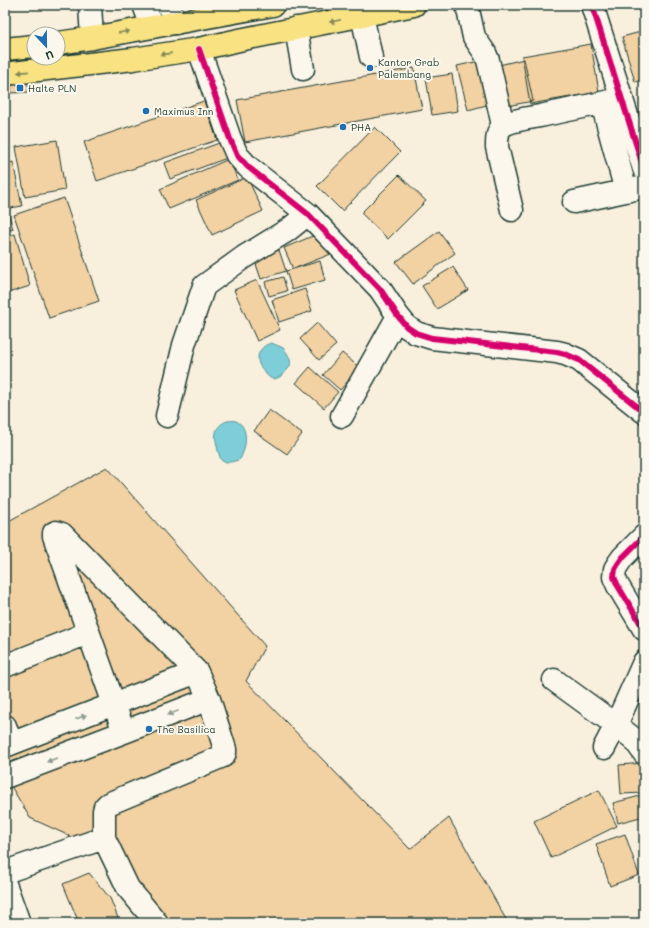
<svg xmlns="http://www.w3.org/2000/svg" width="649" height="928" font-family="Mali,sans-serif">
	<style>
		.water { fill: #7dced8; stroke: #579496 }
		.building { fill: #f2d1a3; stroke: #1f3d34 }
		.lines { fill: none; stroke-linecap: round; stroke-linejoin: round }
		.minor-casing { stroke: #1f3d34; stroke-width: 25 }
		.highway-casing { stroke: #1f3d34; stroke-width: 25 }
		.minor { stroke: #fbf7ec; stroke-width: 22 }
		.highway { stroke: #f8e281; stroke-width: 22 }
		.cycleway-casing { stroke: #fbf7ec; stroke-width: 8 }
		.cycleway { stroke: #d6006c; stroke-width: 6 }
		.oneway { fill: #818757 }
		.oneway2 { fill: #8d9a90 }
		.poi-dot { fill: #1f6fb2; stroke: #fbf7ec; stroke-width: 1.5 }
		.labels { text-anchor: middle; stroke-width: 4; stroke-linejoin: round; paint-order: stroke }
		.poi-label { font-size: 10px; fill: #1f3d34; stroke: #fbf7ec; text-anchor: start }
	</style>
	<rect width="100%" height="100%" fill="#f9efdd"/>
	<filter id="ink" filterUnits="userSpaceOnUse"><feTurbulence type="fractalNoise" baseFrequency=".025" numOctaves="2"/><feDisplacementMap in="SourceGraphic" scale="8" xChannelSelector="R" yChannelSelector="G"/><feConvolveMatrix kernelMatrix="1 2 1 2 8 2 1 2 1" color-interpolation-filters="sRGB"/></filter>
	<g filter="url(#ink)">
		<path class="water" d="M272 343C275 345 280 346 283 348 287 352 292 360 290 366 289 368 284 374 282 375 280 377 276 379 274 379 270 379 268 376 266 374 264 370 260 367 259 364 255 354 263 344 272 343Z
			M227 421C230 421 233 420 236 421 250 427 246 449 240 459 234 462 229 463 222 461 219 456 218 451 217 446 214 434 215 426 227 421Z"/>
		<path class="building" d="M644 31V79L635 82 622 37Z
			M591 44 599 92 530 104 522 56Z
			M524 59 533 101 507 106 499 65Z
			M484 60 494 103 468 110 457 66Z
			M414 68 422 109 245 142 237 100Z
			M452 74 458 111 432 115 426 78Z
			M28 83 29 92 11 93V85Z
			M204 101 217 140 97 181 84 142Z
			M375 127 400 152 342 211 317 186Z
			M57 140 65 190 25 197 16 147Z
			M222 142 227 158 170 179 164 163Z
			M229 159 238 180 169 209 160 189Z
			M13 162 22 206 5 209V164Z
			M399 175 426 201 388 239 361 213Z
			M247 177 263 211 212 235 196 200Z
			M64 198 99 301 49 318 14 215Z
			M8 212 13 229 5 232V213Z
			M439 231 455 253 413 284 396 262Z
			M322 232 331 254 293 269 284 248Z
			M15 234 30 286 5 294V237Z
			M279 250 286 271 261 279 254 258Z
			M320 261 325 280 292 290 286 271Z
			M453 267 468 290 437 309 422 286Z
			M283 277 287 291 269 296 265 282Z
			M257 280 280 330 257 341 234 290Z
			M305 289 312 311 279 322 272 300Z
			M317 323 336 345 319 360 300 339Z
			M342 353 360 368 340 390 323 375Z
			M310 367 338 392 324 408 296 383Z
			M269 410 302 434 287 454 254 431Z
			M107 467 265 646 246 681 410 849 449 818 508 923H171L96 848 30 818 5 776V523Z
			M644 763V793L621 794 619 765Z
			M599 790 617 826 551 858 534 821Z
			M644 795V816L618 823 613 803Z
			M625 834 639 875 610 886 596 844Z
			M89 873 110 898 120 923H79L63 884Z"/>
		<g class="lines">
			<g class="minor-casing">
				<path id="minor" d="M90 5 92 38
					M144 5 152 27
					M168 5 176 23
					M467 5 474 37 485 53 488 60 503 125
					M592 5 644 169
					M362 15 371 57
					M296 28 303 69
					M199 49 230 139 237 155 248 167 308 214 380 289 398 316 407 327 416 333 432 338 557 352 565 354 579 360 644 412
					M602 103 626 191
					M574 202 644 187
					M512 210 497 147C497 140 497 129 504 125 512 120 530 118 540 116 567 110 595 105 622 98
					M167 416 184 345 204 286 244 257 288 230 308 214
					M342 416 398 316
					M644 536 623 557 618 564 615 569 614 577 618 586 644 629
					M644 662 616 725 634 739 644 753
					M5 666 88 633
					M554 680 616 725 604 748
					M5 726 11 743
					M5 746 197 672
					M5 777 124 732 209 699
					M104 838V811L105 807 108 804 223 756 225 753V749L209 699 197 672 62 534 56 532 54 533V536L124 732
					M5 872 104 838 128 888 157 923
					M5 884 19 923"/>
			</g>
			<g class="highway-casing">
				<path id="highway" d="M58 43 92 38 273 5
					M5 49 34 46
					M5 74 21 72 133 59 199 49 239 40 414 5"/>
			</g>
			<use href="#minor" class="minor"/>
			<use href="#highway" class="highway"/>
			<g class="cycleway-casing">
				<path id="cycleway" d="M592 5 644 169
					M199 49 230 139 237 155 248 167 308 214 380 289 398 316 407 327 416 333 432 338 557 352 565 354 579 360 644 412
					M644 536 623 557 618 564 615 569 614 577 618 586 644 629"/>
			</g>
			<use href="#cycleway" class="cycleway"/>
		</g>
		<defs><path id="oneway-solid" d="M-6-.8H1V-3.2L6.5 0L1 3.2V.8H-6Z"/></defs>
		<g class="oneway">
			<use href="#oneway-solid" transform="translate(335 21) rotate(169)"/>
			<use href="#oneway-solid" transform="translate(124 32) rotate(-10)"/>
			<use href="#oneway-solid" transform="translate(166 54) rotate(172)"/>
			<use href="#oneway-solid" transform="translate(23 72) rotate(174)"/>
		</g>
		<g class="oneway2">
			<use href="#oneway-solid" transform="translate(173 713) rotate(158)"/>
			<use href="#oneway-solid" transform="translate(81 717) rotate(-21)"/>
			<use href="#oneway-solid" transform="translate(52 760) rotate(159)"/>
		</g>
	</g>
	<g class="poi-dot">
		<circle cx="370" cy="68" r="4"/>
		<rect x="16" y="84" width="8" height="8" rx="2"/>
		<circle cx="146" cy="111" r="4"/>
		<circle cx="343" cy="127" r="4"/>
		<circle cx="149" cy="729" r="4"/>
	</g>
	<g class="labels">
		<g class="poi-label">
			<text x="378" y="66">Kantor Grab<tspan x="378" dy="12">Palembang</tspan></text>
			<text x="28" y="92">Halte PLN</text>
			<text x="154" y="115">Maximus Inn</text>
			<text x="351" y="131">PHA</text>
			<text x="157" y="733">The Basilica</text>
		</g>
	</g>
	<rect width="649" height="928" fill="none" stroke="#fbf7ec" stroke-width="20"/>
	<rect x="10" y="10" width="629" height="908" fill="none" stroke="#1f3d34" stroke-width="1.5" filter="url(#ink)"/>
	<g transform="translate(46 46) rotate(158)"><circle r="19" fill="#fbf7ec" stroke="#a3ada2"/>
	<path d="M0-3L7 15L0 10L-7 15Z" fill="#1f6fb2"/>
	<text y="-6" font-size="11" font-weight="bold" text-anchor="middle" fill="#1f3d34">U</text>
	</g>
</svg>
